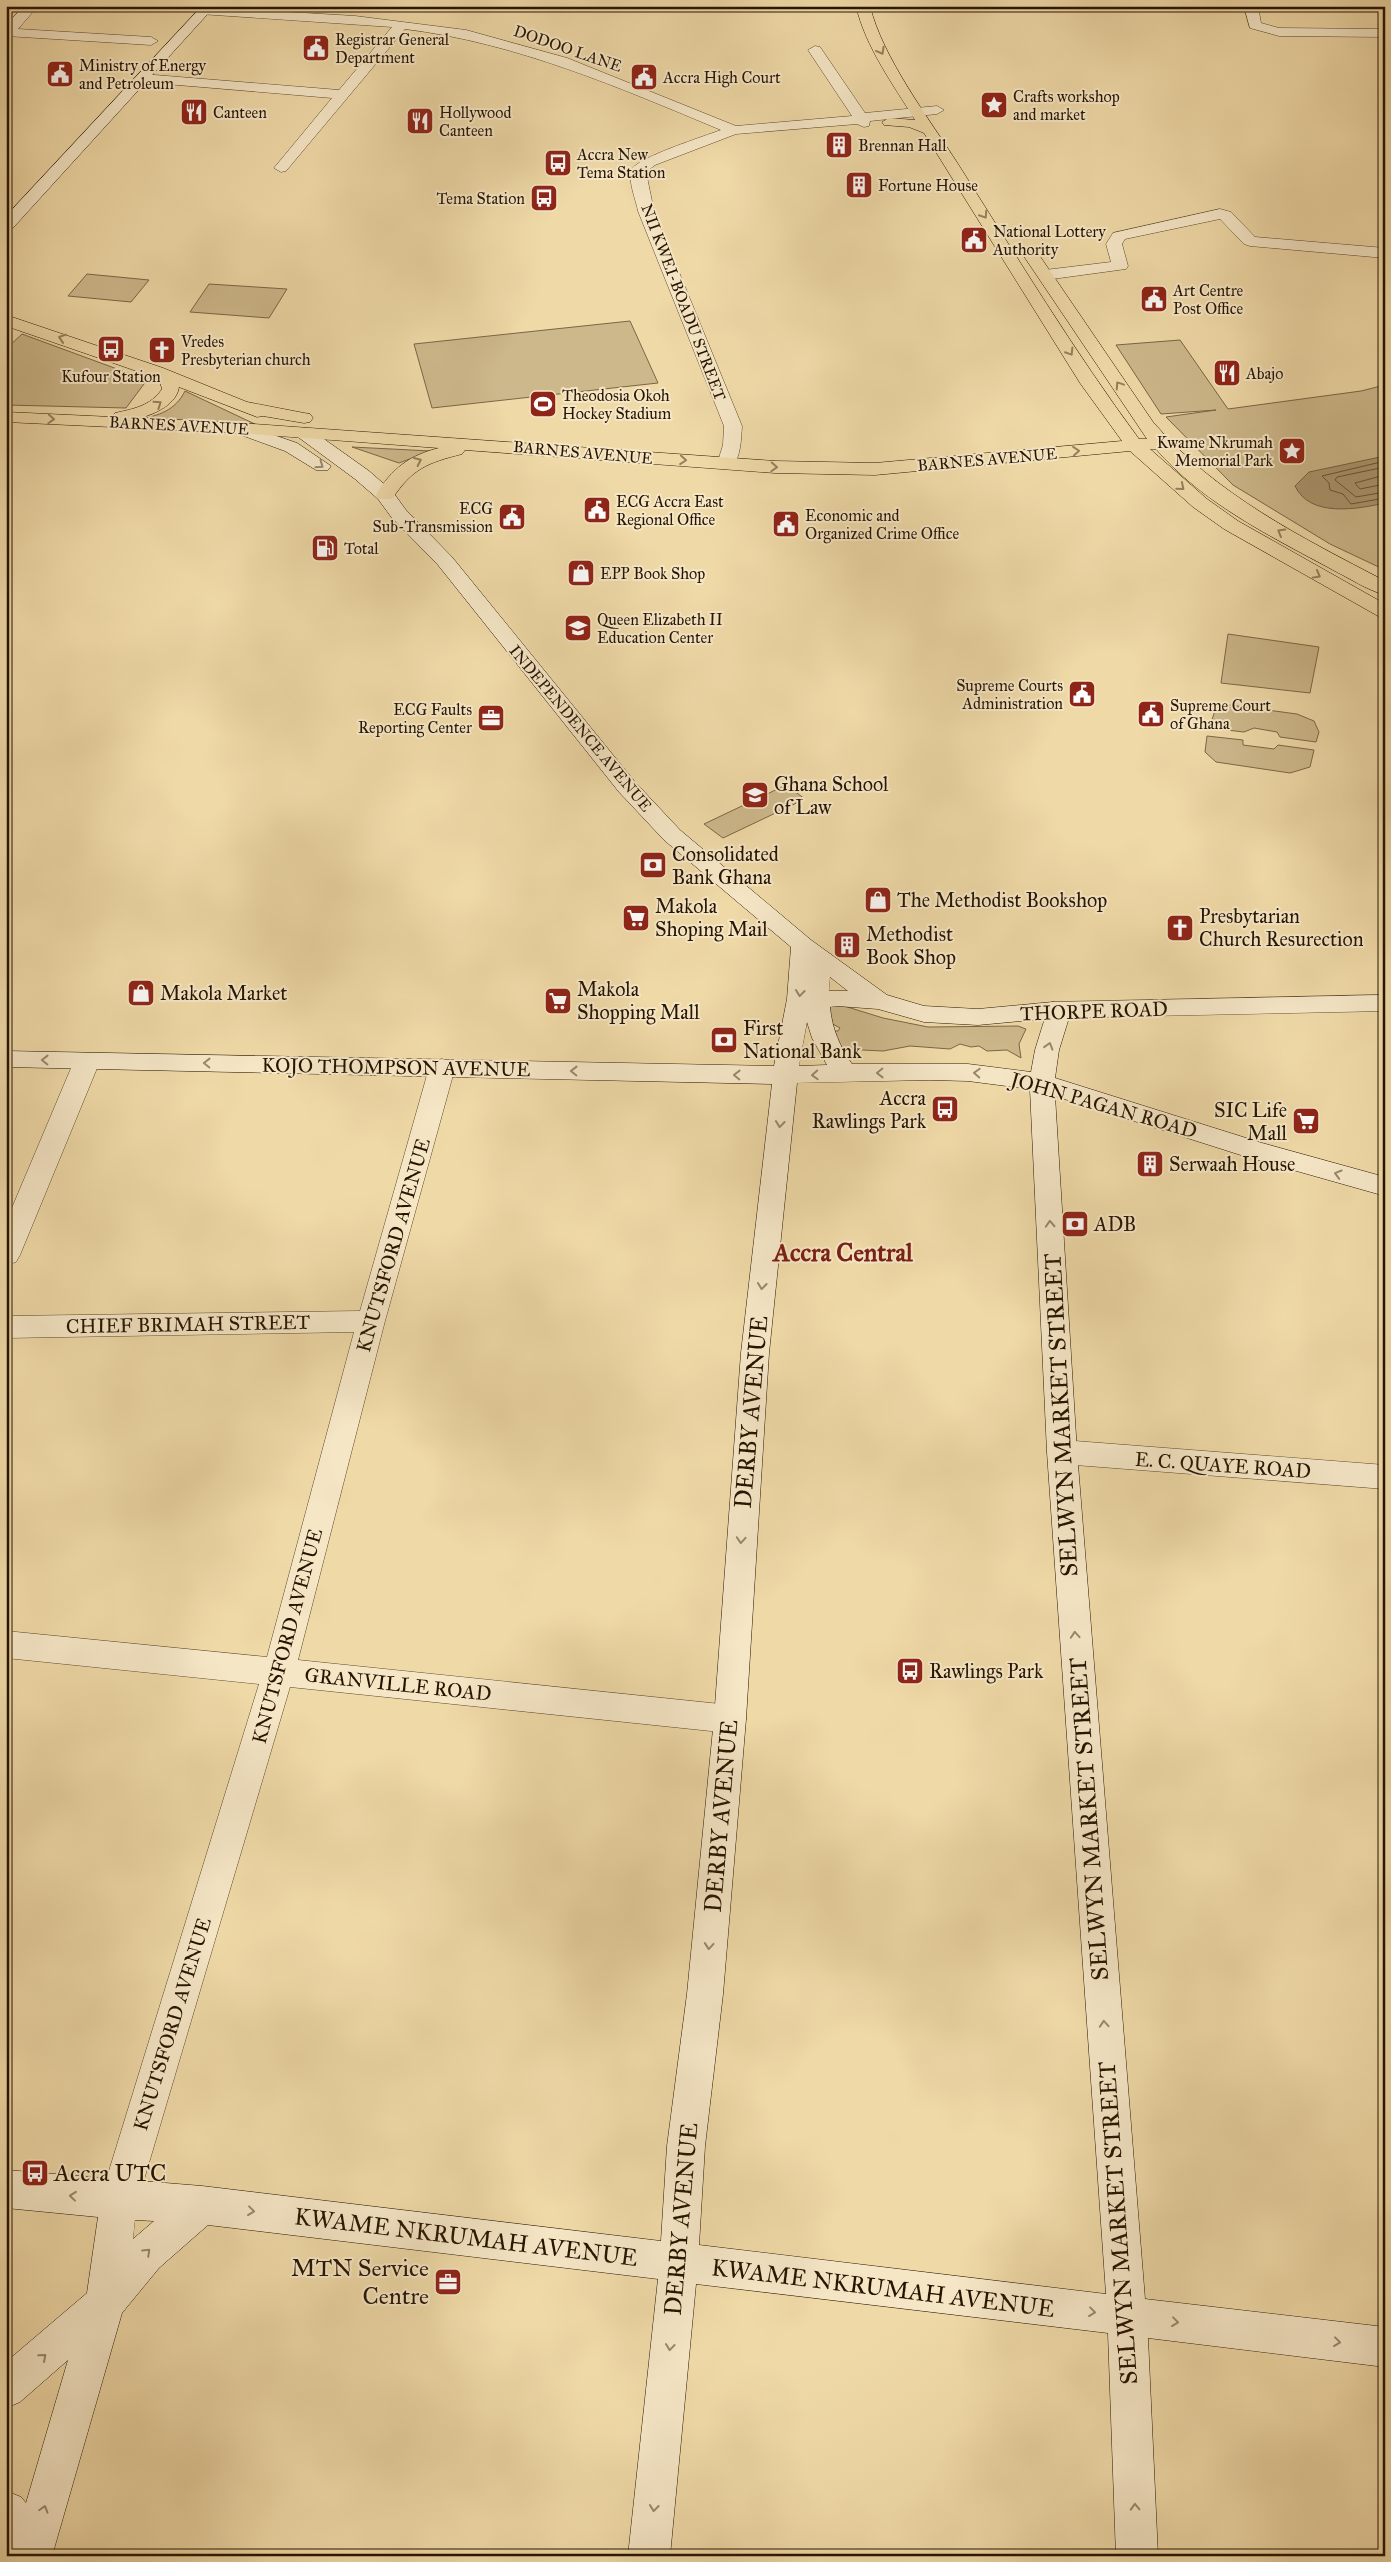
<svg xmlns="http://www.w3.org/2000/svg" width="1391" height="2562" font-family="'IM FELL Great Primer',serif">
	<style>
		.green { fill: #cdb88b; stroke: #7a6646 }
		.water { fill: #ab966e; stroke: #766242 }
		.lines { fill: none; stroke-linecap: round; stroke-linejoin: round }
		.shore { stroke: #685537; stroke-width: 1 }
		.street-casing { stroke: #58452a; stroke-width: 1 }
		.secondary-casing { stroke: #261400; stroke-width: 1 }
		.primary-casing { stroke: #261400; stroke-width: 1 }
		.street { fill: #f5e6c6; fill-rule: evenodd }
		.secondary { fill: #f5e6c6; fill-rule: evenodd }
		.primary { fill: #efd9a7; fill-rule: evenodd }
		.oneway { stroke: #95805c }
		.oneway2 { stroke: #98886d }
		.labels { text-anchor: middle; stroke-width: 4; stroke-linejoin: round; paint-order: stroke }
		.far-poi-label { font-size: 16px; fill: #261400; stroke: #f5e6c6; text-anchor: start }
		.far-street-label { font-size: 16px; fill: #261400; stroke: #f5e6c6 }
		.poi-label { font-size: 20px; fill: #261400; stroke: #f5e6c6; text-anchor: start }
		.street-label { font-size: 20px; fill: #261400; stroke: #f5e6c6 }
		.near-street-label { font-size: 24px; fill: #261400; stroke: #f5e6c6 }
		.near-poi-label { font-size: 24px; fill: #261400; stroke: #f5e6c6; text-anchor: start }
		.district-label { font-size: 25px; font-weight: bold; fill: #7a1f14; stroke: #f5e6c6 }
	</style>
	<rect width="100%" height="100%" fill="#efd9a7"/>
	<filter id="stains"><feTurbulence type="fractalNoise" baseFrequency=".004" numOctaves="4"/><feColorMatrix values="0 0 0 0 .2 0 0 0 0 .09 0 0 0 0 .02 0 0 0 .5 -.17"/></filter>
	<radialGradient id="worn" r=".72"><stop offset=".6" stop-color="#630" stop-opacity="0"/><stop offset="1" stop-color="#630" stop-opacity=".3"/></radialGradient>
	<path class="green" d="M87 274 149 280 131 302 68 296Z
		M209 284 287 289 269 318 190 312Z
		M630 321 658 383 432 408 414 344Z
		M22 334 147 380 126 408 6 405V349Z
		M1180 340 1228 409 1361 391 1385 385V570L1330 544 1233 485 1166 417 1216 410 1161 414 1116 345Z
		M185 391 259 426 138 420C159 415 175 411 185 391Z
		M352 447 431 451 399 463Z
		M1228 634 1319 647 1310 693 1221 683Z
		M1230 705 1297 714 1314 721 1319 732 1316 742 1280 737 1277 732 1254 728 1244 732 1209 728 1216 708Z
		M1207 736 1243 740V745L1274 749 1278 745 1314 750 1310 767 1290 773 1216 762 1205 752Z
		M786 785 805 799 723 838 704 824Z
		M841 1005 883 1018 928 1027 1018 1026 1026 1029 1019 1044 1021 1058 1007 1050 987 1051 979 1046 971 1047 960 1044 950 1049 910 1046 883 1051 841 1049 831 1031H838L840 1028 829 1022 825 1014 831 1006Z"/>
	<path class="water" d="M1385 456V503C1358 509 1310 518 1295 486L1309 472Z"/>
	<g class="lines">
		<path class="shore" d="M1385 461 1322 476 1329 483 1330 490 1343 494 1351 504 1385 498
			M1385 467 1337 477 1335 480 1356 497 1385 492
			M1385 475 1355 483 1360 489 1385 484"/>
		<g class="street-casing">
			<path id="street" d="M24 6H38L18 29 151 37 158 41 151 45 6 36V25Z
				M1244 6H1258L1261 23 1279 28 1385 29V37L1279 36 1250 28Z
				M205 7 355 16 466 30 567 58 736 126 852 116 808 50 815 46 820 47 865 113 937 106 944 110 937 114 870 121 869 126 864 127 857 124 736 134 655 165 646 172 654 211 742 426C741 440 741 456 732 468H720L717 464 723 445 724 426 638 211C636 200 627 179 632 169 639 157 705 136 721 130 618 87 517 43 405 29L286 171 281 172 274 168 332 98 142 82 135 78 142 74 339 90 392 27 200 14 198 11Z
				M1220 209 1231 212 1255 237 1385 248V258L1250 246 1244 244 1220 219 1125 239 1122 244 1128 266 1126 269 1045 280 1037 275 1045 270 1111 262 1106 244 1113 233Z
				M1385 995V1011L1053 1018 1044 1016 1041 1010 1044 1004 1053 1002Z
				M87 1053 96 1055 100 1061 20 1255 16 1262 6 1265V1222L74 1061 78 1055Z
				M442 1059 451 1062 455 1068 385 1321 298 1660 730 1705 741 1709 746 1719 741 1729 730 1733 290 1687 138 2200 132 2213 119 2219 106 2213 100 2200 259 1684 6 1658V1631L267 1657 354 1332 6 1338V1316L360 1311 429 1068 433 1062Z
				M1062 1440 1385 1465V1489L1062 1464 1052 1460 1047 1452 1052 1444Z"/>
		</g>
		<g class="secondary-casing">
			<path id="secondary" d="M202 6H215L12 229 6 231V216Z
				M239 423 297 443 331 466 328 470H316L285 451 233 432 230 428 233 424Z
				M304 428 310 429 369 471 392 491 406 510 452 557 635 782 680 830 811 940 887 995 924 1006 978 1009 1053 1002 1062 1004 1068 1021 1059 1050 1055 1078 1262 1143 1385 1177V1196L1247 1157 1055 1096 1077 1452 1145 2299 1385 2327V2367L1148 2338 1158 2556H1116L1108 2333 696 2284 670 2556H628L658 2279 208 2225 159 2268 122 2313 52 2556H6V2491L21 2497 26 2503 68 2360 20 2402 6 2408V2362L87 2293 98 2217 6 2208V2170L202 2186 661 2241 667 2146 687 1994 714 1719 741 1353 772 1084 6 1067V1051L774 1066 787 999 791 947 664 840 619 792 438 565 392 518 378 499 355 479 298 437 295 433 298 429ZM830 977 848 991H829ZM837 1006 878 1009 924 1022 978 1025 1043 1019 1044 1021 1035 1050 1031 1072 968 1064H852C840 1047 832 1029 830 1007ZM807 1022 812 1038 827 1065 799 1066ZM930 1080 968 1081 1030 1089 1047 1452 1106 2294 699 2245 705 2146 723 1994 746 1719 769 1353 797 1083ZM135 2220 154 2221 133 2239Z"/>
		</g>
		<g class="primary-casing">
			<path id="primary" d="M856 6H870C882 57 930 120 958 164 1017 257 1074 351 1139 439H1147L1021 252 1023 249H1035L1153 422C1216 495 1301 537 1385 581V595C1367 590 1349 578 1333 570 1272 537 1202 503 1156 449H1150L1207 499 1238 521 1385 604V618L1378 616 1224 529 1193 507 1130 451 875 475 775 473 465 450 462 454C427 463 413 468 392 499H378L376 495C391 469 410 455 439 448L239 433 6 422V412L112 417 115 413C133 409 151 406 162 389L160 382 151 376 6 326V315L163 368 247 402 304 413 310 414 313 418 310 422 304 423 263 416 257 417 179 387C177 404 155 414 140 418L239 423 775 461 875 463 1122 441 1080 383 924 133 909 127 884 125 882 122 889 118 915 120C893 84 866 48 856 6Z"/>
		</g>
		<use href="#street" class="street"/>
		<use href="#secondary" class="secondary"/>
		<use href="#primary" class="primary"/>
	</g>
	<defs><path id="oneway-chevron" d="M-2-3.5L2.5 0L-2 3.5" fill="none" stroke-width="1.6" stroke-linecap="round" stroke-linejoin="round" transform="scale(1.25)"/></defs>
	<g class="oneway">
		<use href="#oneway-chevron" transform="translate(881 51) rotate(61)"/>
		<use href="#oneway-chevron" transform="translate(984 215) rotate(57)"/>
		<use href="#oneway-chevron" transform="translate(62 338) rotate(-162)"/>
		<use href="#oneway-chevron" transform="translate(1070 352) rotate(58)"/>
		<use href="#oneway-chevron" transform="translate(1119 385) rotate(-124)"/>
		<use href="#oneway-chevron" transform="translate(158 404) rotate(-34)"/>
		<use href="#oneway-chevron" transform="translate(51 419) rotate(3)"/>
		<use href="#oneway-chevron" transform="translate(1076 451) rotate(-5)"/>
		<use href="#oneway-chevron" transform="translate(683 460) rotate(5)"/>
		<use href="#oneway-chevron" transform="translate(418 461) rotate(-25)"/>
		<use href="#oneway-chevron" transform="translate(774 467) rotate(3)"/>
		<use href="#oneway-chevron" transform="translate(1181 487) rotate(40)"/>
		<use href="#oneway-chevron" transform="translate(1281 532) rotate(-150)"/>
		<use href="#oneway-chevron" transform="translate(1317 575) rotate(29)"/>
	</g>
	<g class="oneway2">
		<use href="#oneway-chevron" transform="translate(320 465) rotate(35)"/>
		<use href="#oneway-chevron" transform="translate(800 993) rotate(96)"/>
		<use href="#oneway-chevron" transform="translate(1049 1046) rotate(-73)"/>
		<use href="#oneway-chevron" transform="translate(45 1060) rotate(-179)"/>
		<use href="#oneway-chevron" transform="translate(207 1063) rotate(-179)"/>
		<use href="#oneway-chevron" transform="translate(574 1071) rotate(-179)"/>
		<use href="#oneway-chevron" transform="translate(880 1073) rotate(179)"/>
		<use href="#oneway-chevron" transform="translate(977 1073) rotate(-177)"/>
		<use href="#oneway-chevron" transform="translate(737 1075) rotate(-179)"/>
		<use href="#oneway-chevron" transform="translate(815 1075) rotate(177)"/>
		<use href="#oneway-chevron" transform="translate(780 1124) rotate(96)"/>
		<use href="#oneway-chevron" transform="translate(1338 1174) rotate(-164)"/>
		<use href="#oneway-chevron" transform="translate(1050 1224) rotate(-93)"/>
		<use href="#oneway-chevron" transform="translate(762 1286) rotate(96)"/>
		<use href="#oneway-chevron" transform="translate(741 1540) rotate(94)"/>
		<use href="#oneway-chevron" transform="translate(1075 1635) rotate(-94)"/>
		<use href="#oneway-chevron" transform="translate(709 1946) rotate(95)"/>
		<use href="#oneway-chevron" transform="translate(1104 2024) rotate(-94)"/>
		<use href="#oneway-chevron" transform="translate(73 2196) rotate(-174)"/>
		<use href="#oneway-chevron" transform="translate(251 2211) rotate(7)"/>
		<use href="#oneway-chevron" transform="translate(147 2252) rotate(-44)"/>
		<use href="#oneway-chevron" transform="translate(1092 2312) rotate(7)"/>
		<use href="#oneway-chevron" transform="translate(1175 2322) rotate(7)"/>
		<use href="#oneway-chevron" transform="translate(1337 2342) rotate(7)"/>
		<use href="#oneway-chevron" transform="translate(670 2347) rotate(96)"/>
		<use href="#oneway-chevron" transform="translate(43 2357) rotate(-41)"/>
		<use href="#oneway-chevron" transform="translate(1135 2507) rotate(-92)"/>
		<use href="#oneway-chevron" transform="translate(654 2508) rotate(96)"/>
		<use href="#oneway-chevron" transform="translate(44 2509) rotate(-74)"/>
	</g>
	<defs>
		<g id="civic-square" transform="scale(1.4375)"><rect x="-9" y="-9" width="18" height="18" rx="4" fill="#8f2418" stroke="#f5e6c6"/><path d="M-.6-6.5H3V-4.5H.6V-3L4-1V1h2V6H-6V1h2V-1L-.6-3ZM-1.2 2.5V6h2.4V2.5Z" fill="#fff"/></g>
		<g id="sight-square" transform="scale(1.4375)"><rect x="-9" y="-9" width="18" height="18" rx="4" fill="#8f2418" stroke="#f5e6c6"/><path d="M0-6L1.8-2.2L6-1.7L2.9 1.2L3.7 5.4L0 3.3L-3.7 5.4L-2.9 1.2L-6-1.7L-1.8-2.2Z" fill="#fff"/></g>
		<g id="restaurant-square" transform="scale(1.4375)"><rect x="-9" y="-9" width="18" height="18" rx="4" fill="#8f2418" stroke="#f5e6c6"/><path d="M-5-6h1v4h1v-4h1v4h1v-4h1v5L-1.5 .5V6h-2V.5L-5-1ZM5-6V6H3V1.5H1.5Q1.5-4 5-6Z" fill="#fff"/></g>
		<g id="building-square" transform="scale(1.4375)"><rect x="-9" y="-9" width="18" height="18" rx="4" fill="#8f2418" stroke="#f5e6c6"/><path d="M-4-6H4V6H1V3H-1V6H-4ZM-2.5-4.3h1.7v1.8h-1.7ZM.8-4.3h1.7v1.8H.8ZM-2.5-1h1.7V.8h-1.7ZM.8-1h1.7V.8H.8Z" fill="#fff"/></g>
		<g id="bus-square" transform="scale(1.4375)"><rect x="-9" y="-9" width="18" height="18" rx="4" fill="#8f2418" stroke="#f5e6c6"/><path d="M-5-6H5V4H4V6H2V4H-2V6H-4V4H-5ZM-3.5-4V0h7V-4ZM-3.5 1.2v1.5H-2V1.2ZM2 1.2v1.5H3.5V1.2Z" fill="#fff"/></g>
		<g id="church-square" transform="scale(1.4375)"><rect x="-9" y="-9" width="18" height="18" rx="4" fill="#8f2418" stroke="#f5e6c6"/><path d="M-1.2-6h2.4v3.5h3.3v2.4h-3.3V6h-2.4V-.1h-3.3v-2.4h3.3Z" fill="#fff"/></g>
		<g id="stadium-square" transform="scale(1.4375)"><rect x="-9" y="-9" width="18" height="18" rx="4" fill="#8f2418" stroke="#f5e6c6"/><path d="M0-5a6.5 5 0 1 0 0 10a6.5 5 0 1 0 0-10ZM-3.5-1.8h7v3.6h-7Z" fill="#fff"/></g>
		<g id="fuel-square" transform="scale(1.4375)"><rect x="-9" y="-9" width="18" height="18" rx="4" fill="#8f2418" stroke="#f5e6c6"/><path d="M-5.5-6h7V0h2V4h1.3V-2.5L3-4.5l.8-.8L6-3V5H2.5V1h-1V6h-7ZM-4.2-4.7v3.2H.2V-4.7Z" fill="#fff"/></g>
		<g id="shop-square" transform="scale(1.4375)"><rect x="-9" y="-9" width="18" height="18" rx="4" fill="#8f2418" stroke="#f5e6c6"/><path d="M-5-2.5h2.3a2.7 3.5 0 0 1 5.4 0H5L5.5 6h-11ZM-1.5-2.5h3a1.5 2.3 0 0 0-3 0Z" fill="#fff"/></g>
		<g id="school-square" transform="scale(1.4375)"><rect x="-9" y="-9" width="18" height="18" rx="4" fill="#8f2418" stroke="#f5e6c6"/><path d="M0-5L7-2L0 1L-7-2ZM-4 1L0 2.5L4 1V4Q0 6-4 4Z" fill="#fff"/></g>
		<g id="office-square" transform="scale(1.4375)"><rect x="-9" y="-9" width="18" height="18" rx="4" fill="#8f2418" stroke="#f5e6c6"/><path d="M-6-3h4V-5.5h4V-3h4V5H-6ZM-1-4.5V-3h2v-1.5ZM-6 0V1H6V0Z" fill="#fff"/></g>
		<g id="bank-square" transform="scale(1.4375)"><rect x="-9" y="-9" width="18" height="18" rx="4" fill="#8f2418" stroke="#f5e6c6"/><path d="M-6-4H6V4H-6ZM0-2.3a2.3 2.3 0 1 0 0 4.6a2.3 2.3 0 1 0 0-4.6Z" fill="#fff"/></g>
		<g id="supermarket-square" transform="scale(1.4375)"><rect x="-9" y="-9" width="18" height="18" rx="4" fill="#8f2418" stroke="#f5e6c6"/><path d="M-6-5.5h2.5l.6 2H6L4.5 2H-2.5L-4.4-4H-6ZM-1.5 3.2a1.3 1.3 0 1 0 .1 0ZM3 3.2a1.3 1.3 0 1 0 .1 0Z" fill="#fff"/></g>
	</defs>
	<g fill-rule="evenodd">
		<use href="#civic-square" x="316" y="48"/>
		<use href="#civic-square" x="60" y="74"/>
		<use href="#civic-square" x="644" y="77"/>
		<use href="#sight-square" x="994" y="105"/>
		<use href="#restaurant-square" x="194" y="112"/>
		<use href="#restaurant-square" x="420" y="121"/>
		<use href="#building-square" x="839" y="145"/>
		<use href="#bus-square" x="558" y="163"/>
		<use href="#building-square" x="859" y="185"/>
		<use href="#bus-square" x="544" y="198"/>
		<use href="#civic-square" x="974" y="240"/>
		<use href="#civic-square" x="1154" y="299"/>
		<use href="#bus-square" x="111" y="349"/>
		<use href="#church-square" x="162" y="350"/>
		<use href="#restaurant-square" x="1227" y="373"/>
		<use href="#stadium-square" x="543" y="404"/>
		<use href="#sight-square" x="1292" y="451"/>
		<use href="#civic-square" x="597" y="510"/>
		<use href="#civic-square" x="512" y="517"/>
		<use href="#civic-square" x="786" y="524"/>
		<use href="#fuel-square" x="325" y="548"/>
		<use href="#shop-square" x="581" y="573"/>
		<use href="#school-square" x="578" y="628"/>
		<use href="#civic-square" x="1082" y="694"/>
		<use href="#civic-square" x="1151" y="714"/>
		<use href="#office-square" x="491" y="718"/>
		<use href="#school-square" x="755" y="795"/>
		<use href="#bank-square" x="653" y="865"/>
		<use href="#shop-square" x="878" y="900"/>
		<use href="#supermarket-square" x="636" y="918"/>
		<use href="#church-square" x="1180" y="928"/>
		<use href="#building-square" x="847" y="945"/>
		<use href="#shop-square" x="141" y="993"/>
		<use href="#supermarket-square" x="558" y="1001"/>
		<use href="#bank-square" x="724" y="1040"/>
		<use href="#bus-square" x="945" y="1109"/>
		<use href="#supermarket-square" x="1306" y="1121"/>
		<use href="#building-square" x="1150" y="1164"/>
		<use href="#bank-square" x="1075" y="1224"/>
		<use href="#bus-square" x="910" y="1671"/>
		<use href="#bus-square" x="35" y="2173"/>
		<use href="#office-square" x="448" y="2282"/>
	</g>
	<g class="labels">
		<g class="far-poi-label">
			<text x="335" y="45">Registrar General<tspan x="335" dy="18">Department</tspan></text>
			<text x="79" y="71">Ministry of Energy<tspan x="79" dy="18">and Petroleum</tspan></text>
			<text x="663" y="83">Accra High Court</text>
			<text x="1013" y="102">Crafts workshop<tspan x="1013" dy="18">and market</tspan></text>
			<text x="213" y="118">Canteen</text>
			<text x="439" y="118">Hollywood<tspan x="439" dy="18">Canteen</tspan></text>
			<text x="858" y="151">Brennan Hall</text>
			<text x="577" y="160">Accra New<tspan x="577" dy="18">Tema Station</tspan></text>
			<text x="878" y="191">Fortune House</text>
			<text x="525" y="204" text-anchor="end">Tema Station</text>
			<text x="993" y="237">National Lottery<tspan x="993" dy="18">Authority</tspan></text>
			<text x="1173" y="296">Art Centre<tspan x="1173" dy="18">Post Office</tspan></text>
			<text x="181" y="347">Vredes<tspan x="181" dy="18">Presbyterian church</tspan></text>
			<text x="1246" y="379">Abajo</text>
			<text x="111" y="382" text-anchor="middle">Kufour Station</text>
			<text x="562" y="401">Theodosia Okoh<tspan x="562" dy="18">Hockey Stadium</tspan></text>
			<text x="1273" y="448" text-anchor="end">Kwame Nkrumah<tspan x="1273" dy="18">Memorial Park</tspan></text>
			<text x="616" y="507">ECG Accra East<tspan x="616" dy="18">Regional Office</tspan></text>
			<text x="493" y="514" text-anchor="end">ECG<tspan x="493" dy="18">Sub-Transmission</tspan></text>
			<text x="805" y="521">Economic and<tspan x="805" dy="18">Organized Crime Office</tspan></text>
			<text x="344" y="554">Total</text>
			<text x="600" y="579">EPP Book Shop</text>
			<text x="597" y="625">Queen Elizabeth II<tspan x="597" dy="18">Education Center</tspan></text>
			<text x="1063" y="691" text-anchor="end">Supreme Courts<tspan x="1063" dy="18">Administration</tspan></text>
			<text x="1170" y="711">Supreme Court<tspan x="1170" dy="18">of Ghana</tspan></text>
			<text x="472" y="715" text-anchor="end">ECG Faults<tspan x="472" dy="18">Reporting Center</tspan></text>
		</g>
		<g class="far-street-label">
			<text transform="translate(568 48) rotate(19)" y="6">DODOO LANE</text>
			<text transform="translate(684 302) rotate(69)" y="6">NII KWEI-BOADU STREET</text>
			<text transform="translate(179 425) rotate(3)" y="6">BARNES AVENUE</text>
			<text transform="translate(583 452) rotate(5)" y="6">BARNES AVENUE</text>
			<text transform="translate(987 459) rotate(-5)" y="6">BARNES AVENUE</text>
			<text transform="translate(581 728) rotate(50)" y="6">INDEPENDENCE AVENUE</text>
		</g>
		<g class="poi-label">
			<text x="774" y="791">Ghana School<tspan x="774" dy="23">of Law</tspan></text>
			<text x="672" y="861">Consolidated<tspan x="672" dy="23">Bank Ghana</tspan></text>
			<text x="897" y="907">The Methodist Bookshop</text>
			<text x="655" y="913">Makola<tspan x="655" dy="23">Shoping Mail</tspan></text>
			<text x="1199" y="923">Presbytarian<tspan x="1199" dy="23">Church Resurection</tspan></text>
			<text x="866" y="941">Methodist<tspan x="866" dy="23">Book Shop</tspan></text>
			<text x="577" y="996">Makola<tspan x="577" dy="23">Shopping Mall</tspan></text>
			<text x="160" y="1000">Makola Market</text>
			<text x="743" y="1035">First<tspan x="743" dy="23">National Bank</tspan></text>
			<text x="926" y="1105" text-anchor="end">Accra<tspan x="926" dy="23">Rawlings Park</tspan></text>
			<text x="1287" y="1117" text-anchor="end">SIC Life<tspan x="1287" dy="23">Mall</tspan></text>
			<text x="1169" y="1171">Serwaah House</text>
			<text x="1094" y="1231">ADB</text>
			<text x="929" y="1678">Rawlings Park</text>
		</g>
		<g class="street-label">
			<text transform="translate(1094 1011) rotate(-2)" y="7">THORPE ROAD</text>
			<text transform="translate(396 1067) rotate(1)" y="7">KOJO THOMPSON AVENUE</text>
			<text transform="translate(1104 1105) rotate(16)" y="7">JOHN PAGAN ROAD</text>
			<text transform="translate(393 1245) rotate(-74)" y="7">KNUTSFORD AVENUE</text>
			<text transform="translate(188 1324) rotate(-1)" y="7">CHIEF BRIMAH STREET</text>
			<text transform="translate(1223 1465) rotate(4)" y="7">E. C. QUAYE ROAD</text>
			<text transform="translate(287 1636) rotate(-75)" y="7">KNUTSFORD AVENUE</text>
			<text transform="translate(398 1684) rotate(6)" y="7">GRANVILLE ROAD</text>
			<text transform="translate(172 2024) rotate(-73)" y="7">KNUTSFORD AVENUE</text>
		</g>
		<g class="near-street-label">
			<text transform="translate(751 1412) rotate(-85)" y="8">DERBY AVENUE</text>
			<text transform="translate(1061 1415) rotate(-93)" y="8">SELWYN MARKET STREET</text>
			<text transform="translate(721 1816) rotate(-85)" y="8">DERBY AVENUE</text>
			<text transform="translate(1089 1819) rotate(-94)" y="8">SELWYN MARKET STREET</text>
			<text transform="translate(681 2219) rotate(-85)" y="8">DERBY AVENUE</text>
			<text transform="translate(1118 2223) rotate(-94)" y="8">SELWYN MARKET STREET</text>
			<text transform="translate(466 2237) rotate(7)" y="8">KWAME NKRUMAH AVENUE</text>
			<text transform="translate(883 2288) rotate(7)" y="8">KWAME NKRUMAH AVENUE</text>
		</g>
		<g class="near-poi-label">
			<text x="54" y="2181">Accra UTC</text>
			<text x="429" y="2276" text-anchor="end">MTN Service<tspan x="429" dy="28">Centre</tspan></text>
		</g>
		<g class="district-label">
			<text x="843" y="1261">Accra Central</text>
		</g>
	</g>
	<rect width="1391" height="2562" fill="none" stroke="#efd9a7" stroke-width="25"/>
	<rect x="8" y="8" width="1376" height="2547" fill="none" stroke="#261400" stroke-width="2.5"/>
	<rect x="12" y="12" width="1366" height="2537" fill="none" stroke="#261400"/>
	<rect width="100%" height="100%" filter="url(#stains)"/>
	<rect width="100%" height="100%" fill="url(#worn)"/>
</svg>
